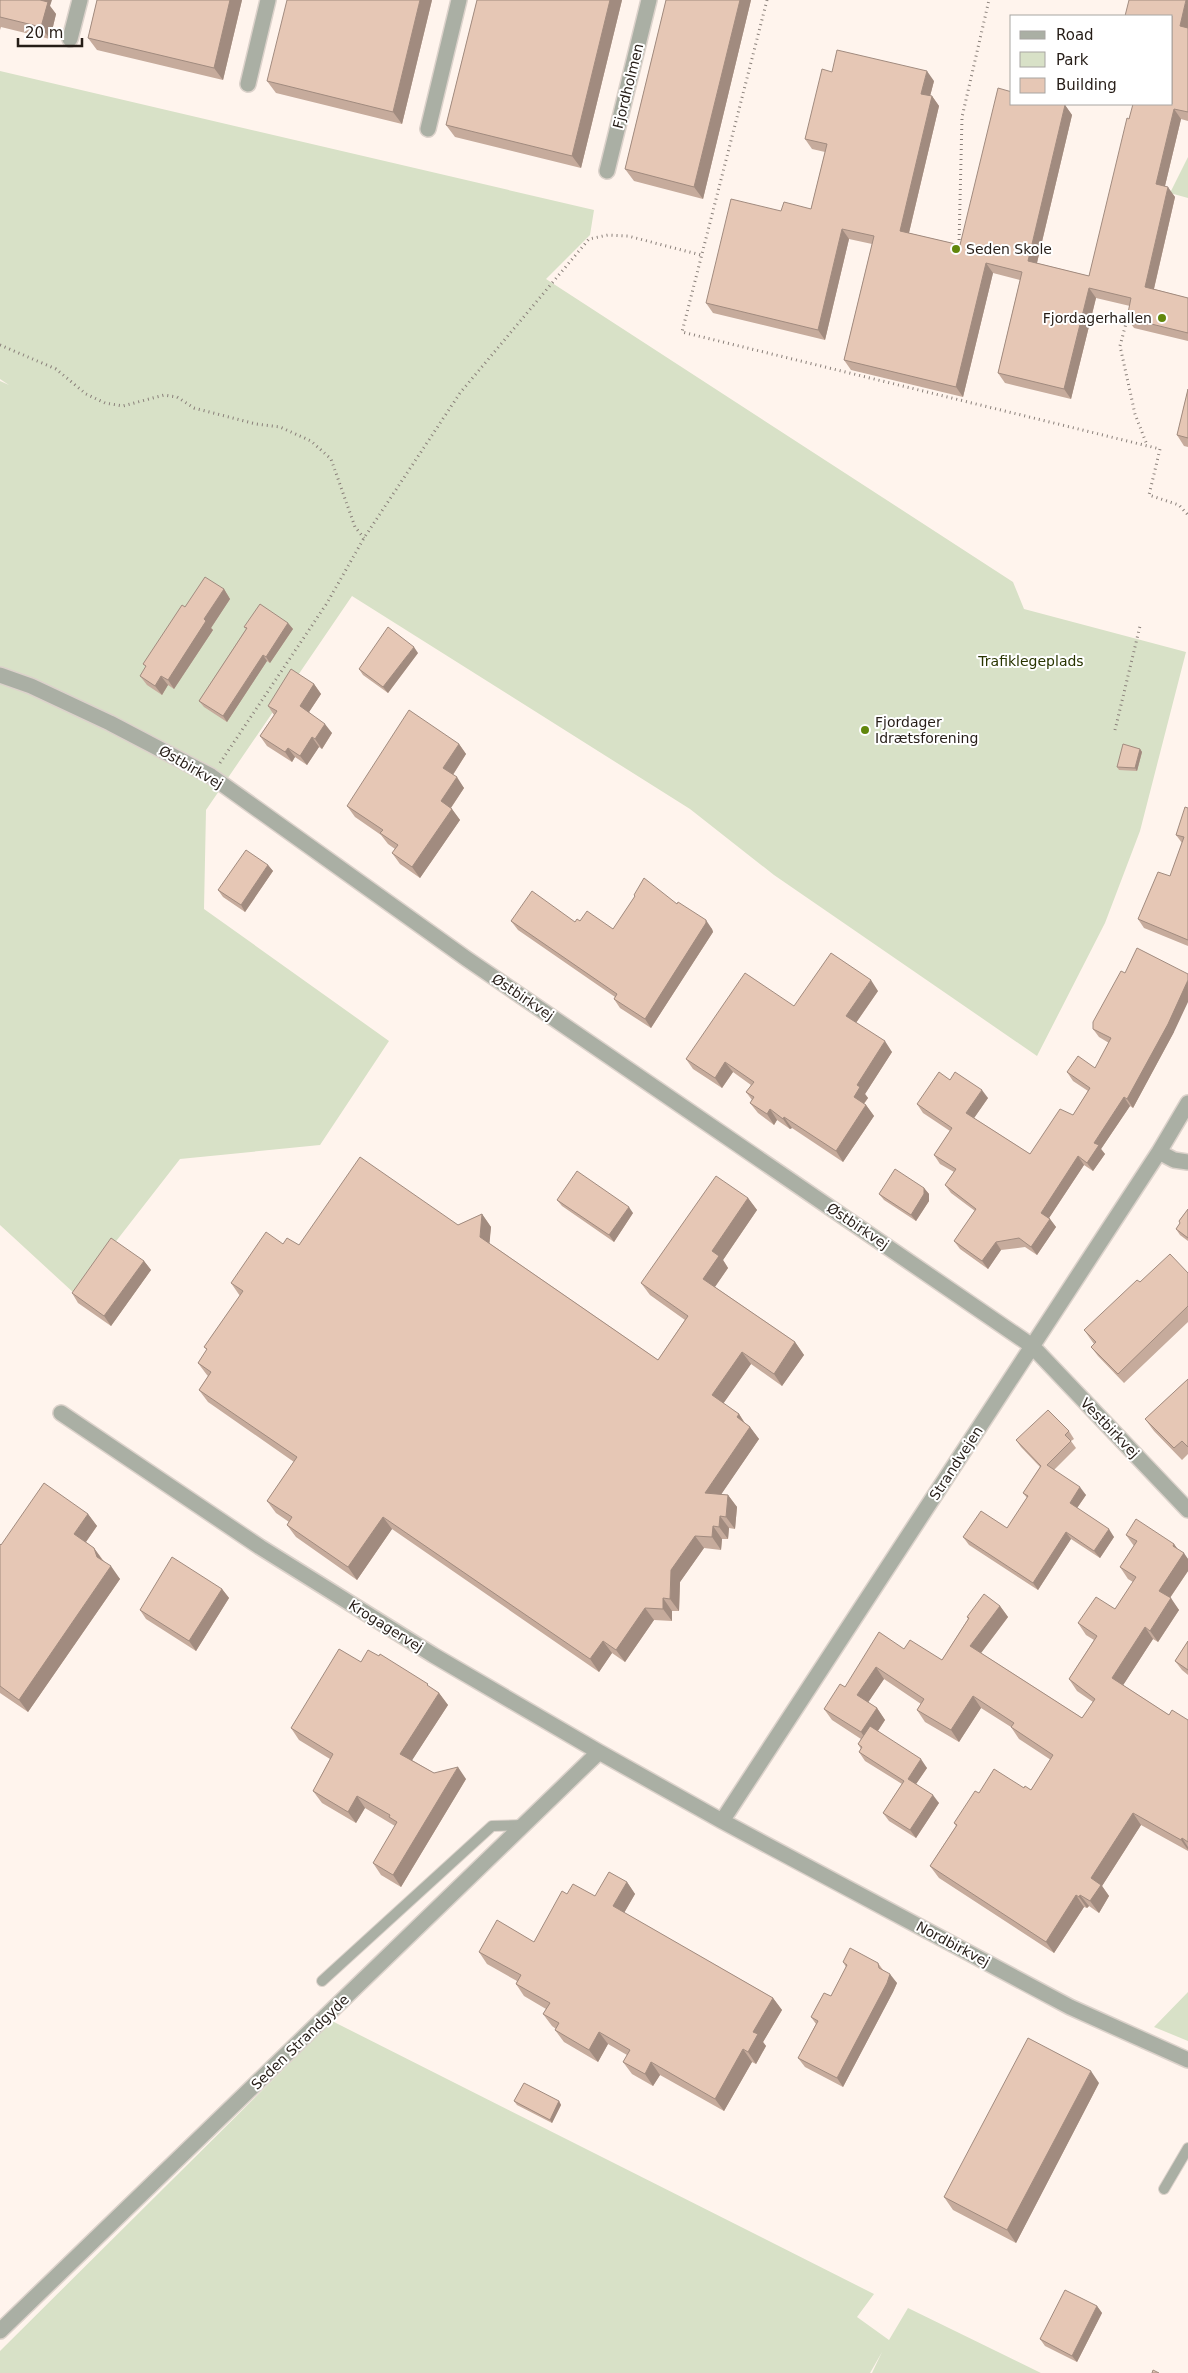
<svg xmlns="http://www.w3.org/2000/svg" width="1188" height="2373" font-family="'DejaVu Sans',sans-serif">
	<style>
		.green { fill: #d8e1c7 }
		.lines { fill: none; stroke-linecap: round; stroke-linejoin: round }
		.lane-casing { stroke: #dcd2cb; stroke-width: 12 }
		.street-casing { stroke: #dcd2cb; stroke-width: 18 }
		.path { stroke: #897f79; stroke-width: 3; stroke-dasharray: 1 4; stroke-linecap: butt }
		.lane { stroke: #aaafa4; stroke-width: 10 }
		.street { stroke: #aaafa4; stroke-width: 15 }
		.wall { fill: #c6ab9c }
		.shaded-wall { fill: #a18b7f }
		.building { fill: #e6c7b5; stroke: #a18b7f }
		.poi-dot { fill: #61870c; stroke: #fff; stroke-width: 2 }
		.labels { text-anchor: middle; stroke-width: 4; stroke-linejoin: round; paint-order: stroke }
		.street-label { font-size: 14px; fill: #261d17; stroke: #fff }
		.poi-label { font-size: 14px; fill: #261d17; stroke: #fff; text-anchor: start }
		.park-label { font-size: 14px; fill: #293501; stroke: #fff }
	</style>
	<rect width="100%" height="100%" fill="#fff4ed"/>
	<path class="green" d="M0 71 594 210 590 235 546 279 1013 582 1024 609 1186 652 1140 831 1105 923 1037 1056 774 875 690 809 352 596 206 810 204 909 389 1041 320 1145 180 1159 75 1294 0 1225V381L9 385 0 379Z
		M1188 157V198L1170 193Z
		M1188 1992V2041L1154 2027Z
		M332 2021 874 2294 857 2317 889 2340 908 2308 1041 2373H872L882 2352 870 2373H0V2351Z"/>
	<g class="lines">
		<g class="lane-casing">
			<path id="lane" d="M322 1981 492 1826 523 1825
				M1164 2189 1188 2148"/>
		</g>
		<g class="street-casing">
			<path id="street" d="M70 39 80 0
				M248 84 268 0
				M428 129 459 0
				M607 171 649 0
				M0 675 31 686 110 723 211 776 467 959 1019 1337 1032 1346 1188 1510
				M1159 1152 1174 1160 1188 1162
				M61 1413 260 1547 433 1655 599 1752 722 1821 1070 2007 1188 2060
				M722 1821 1159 1152 1188 1103
				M0 2331 599 1752"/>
		</g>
		<path class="path" d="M767 0 682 332 1160 449 1149 495 1179 505 1188 515
			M959 245 962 117 989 0
			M1128 316 1120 346 1135 414 1147 445
			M0 345 56 369 86 394 105 403 123 406 164 395 177 397 194 408 256 424 280 427 311 441 331 459 355 527 364 538
			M1115 730 1140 626
			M220 763 327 603 364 538 460 393 589 239 608 235 628 236 701 255"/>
		<use href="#lane" class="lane"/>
		<use href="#street" class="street"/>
	</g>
	<path class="wall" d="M0 0 50 6 56 14 50 39 1 27 0 30Z
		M97 0H242L223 80 97 50 88 38Z
		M432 0 402 124 276 93 267 81Z
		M477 0H622L581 168 455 137 446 125Z
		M666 0H751L703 199 634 181 625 169Z
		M1188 0V121L1181 119 1165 186 1175 197 1154 289 1188 298V341L1134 328 1127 318 1130 306 1096 298 1071 399 1005 383 998 373 1020 280 993 273 963 397 851 370 844 360 872 244 849 239 825 340 713 313 706 303 781 211 811 209 825 152 812 149 805 139 832 72 934 81 930 96H932L939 106 909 233 960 245 1065 105 1072 115 1037 263 1089 276 1129 119Z
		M1188 389V447L1184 446 1177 435Z
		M224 589 230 599 211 628 213 630 174 689 168 685 162 695 147 685 140 676 146 667 143 664 185 607Z
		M288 623 293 629 270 663 267 661 227 722 204 707 199 701 246 629 244 627Z
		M418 653 388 693 363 675 359 669Z
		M314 684 321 694 309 712 332 733 322 749 319 747 307 765 295 757 292 762 267 746 260 736 274 715 268 706Z
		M459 744 466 754 453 775 464 788 451 808 460 820 420 878 400 864 392 853 395 849 388 844 381 835 355 817 347 806Z
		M1140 749 1142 752 1137 771 1119 770 1117 767Z
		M1188 808V946L1144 928 1138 919 1170 876 1182 843 1176 835Z
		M268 865 273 871 245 912 223 897 218 890Z
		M634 895 677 904 712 929 713 932 651 1028 620 1008 614 999 615 997 518 930 511 921 575 922 580 921 613 929 635 897Z
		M878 991 856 1023 892 1052 865 1094 868 1098 864 1104 866 1105 874 1116 843 1162 792 1128 790 1129 777 1120 774 1125 758 1113 750 1103 752 1100 746 1092 751 1085 733 1072 722 1088 693 1069 686 1059 794 1006Z
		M1093 1029 1174 1032 1133 1108 1130 1106 1101 1149 1105 1154 1093 1171 1084 1165 1049 1218 1056 1227 1037 1255 1025 1247 1001 1250 988 1269 960 1249 954 1241 975 1211 951 1193 945 1185 954 1172 940 1164 934 1155 950 1131 923 1113 917 1104 950 1080 988 1098 974 1118 1030 1154 1073 1115 1088 1091 1073 1081 1067 1072 1095 1068 1109 1043 1099 1037Z
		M924 1188 929 1194V1201L916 1221 884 1200 879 1194Z
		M748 1198 757 1210 723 1260 728 1268 715 1287 795 1342 804 1355 782 1386 751 1364 723 1404 739 1414 745 1423 750 1427 759 1439 721 1494 728 1495 737 1507 735 1529 729 1528 728 1539H722L721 1550 704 1548 680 1582 679 1611H672V1621L654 1620 625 1662 612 1653 599 1672 392 1529 357 1580 296 1537 287 1525 289 1522 276 1513 267 1501 294 1462 208 1402 199 1390 208 1376 207 1375 198 1363 207 1350 204 1347 240 1296 231 1283 299 1245 458 1225 482 1214 491 1227 489 1243 658 1360 685 1320 650 1295 641 1283Z
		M557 1200 633 1213 614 1242 562 1206Z
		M1188 1209V1241L1180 1235 1176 1229 1180 1223 1179 1221Z
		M144 1261 151 1270 111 1326 78 1303 72 1293Z
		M1188 1273V1322L1124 1383 1098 1356 1091 1347 1094 1344 1084 1330 1140 1282Z
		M1188 1379V1454L1182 1460 1154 1431 1145 1419Z
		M1069 1431 1074 1439 1071 1441 1076 1448 1054 1470 1086 1495 1077 1508 1114 1537 1100 1558 1071 1539 1038 1590 969 1545 963 1537 1007 1528 1027 1498 1023 1493 1040 1467 1021 1447 1016 1440Z
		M88 1514 97 1526 86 1542 94 1548 103 1560 120 1579 28 1712 0 1693V1544L1 1545Z
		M1126 1535 1174 1544 1178 1550 1188 1559V1571L1170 1598 1179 1610 1158 1642 1153 1639 1123 1685 1169 1715 1188 1720V1851L1141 1825 1102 1886 1109 1896 1099 1913 1089 1906 1087 1908 1084 1907 1054 1953 939 1878 930 1866 956 1826 954 1823 979 1793 1024 1788 1031 1790 1051 1760 1019 1739 1011 1727 981 1708 959 1742 925 1722 917 1710 921 1704 884 1679 868 1702 877 1708 885 1720 878 1731 927 1768 916 1784 939 1803 916 1838 889 1821 883 1813 902 1784 865 1761 859 1752 861 1749 858 1744 861 1739 832 1720 824 1709 845 1687 904 1649 942 1660 968 1619 967 1617 1000 1606 1008 1617 981 1653 1082 1718 1093 1702 1077 1691 1069 1679 1094 1640 1086 1635 1078 1623 1115 1609 1133 1582 1128 1579 1120 1567 1134 1546Z
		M222 1589 229 1598 196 1651 146 1619 140 1610Z
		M1188 1641V1675L1182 1670 1175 1661Z
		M361 1662 431 1688 439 1693 448 1705 412 1760 434 1773 466 1779 401 1887 381 1875 373 1863 395 1826 365 1808 356 1823 322 1803 313 1791 330 1759 299 1740 291 1728Z
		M627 1882 635 1894 624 1913 773 1998 782 2010 763 2042 766 2046 756 2064 752 2062 724 2111 660 2075 653 2086 632 2074 623 2062 627 2055 608 2044 598 2062 564 2042 555 2030 556 2029 552 2026 543 2014 546 2009 524 1996 516 1984 517 1981 487 1964 479 1952 534 1942 567 1894 595 1896Z
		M843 1962 878 1963 883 1970 897 1983 893 1992 843 2087 805 2067 798 2058 816 2024 811 2017 831 1996 846 1967Z
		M1099 2083 1016 2243 953 2210 944 2197Z
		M514 2101H559L561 2105 552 2123 517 2105Z
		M1097 2306 1102 2313 1077 2362 1045 2346 1040 2339Z"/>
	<path class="shaded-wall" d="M40 0H52L50 6 56 14 50 39 41 27Z
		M230 0H242L223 80 214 68Z
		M420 0H432L402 124 393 112Z
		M610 0H622L581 168 572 156Z
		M740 0H751L703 199 694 187Z
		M1186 0H1188V32L1180 26Z
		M927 71 934 81 928 104 921 94Z
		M932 96 939 106 907 241 900 231Z
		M1065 105 1072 115 1035 271 1028 261Z
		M1174 109 1181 119 1163 194 1156 184Z
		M1168 187 1175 197 1152 297 1145 287Z
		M842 229 849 239 825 340 818 330Z
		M986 263 993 273 963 397 956 387Z
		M1089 288 1096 298 1071 399 1064 389Z
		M224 589 230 599 211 628 213 630 174 689 168 680 204 619Z
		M288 623 293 629 270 663 266 657Z
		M414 647 418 653 388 693 383 687Z
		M263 655 267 661 227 722 223 716Z
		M161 676 168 685 162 695 155 686Z
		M314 684 321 694 307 715 300 706Z
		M325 724 332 733 322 749 315 739Z
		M312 737 319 747 307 765 300 756Z
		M459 744 466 754 450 779 443 768Z
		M288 748 295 757 292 762 285 752Z
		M1140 749 1142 752 1137 771 1135 768Z
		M457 777 464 788 448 812 441 801Z
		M452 809 460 820 420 878 412 867Z
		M268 865 273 871 245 912 241 905Z
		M706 920 712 929 713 932 651 1028 645 1019Z
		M871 980 878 991 853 1027 846 1016Z
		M1188 980V1002L1174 1032 1133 1108 1127 1099Z
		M885 1041 892 1052 865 1094 868 1098 861 1107 854 1097 857 1085Z
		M725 1062 733 1072 722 1088 715 1078Z
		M982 1090 988 1098 972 1121 966 1113Z
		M1124 1097 1130 1106 1101 1149 1105 1154 1093 1171 1087 1163 1094 1143Z
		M866 1105 874 1116 843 1162 836 1151Z
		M770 1109 777 1120 774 1125 767 1114Z
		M784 1117 792 1128 790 1129 783 1119Z
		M1078 1156 1084 1165 1047 1221 1041 1213Z
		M924 1188 929 1194V1201L916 1221 911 1215Z
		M748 1198 757 1210 723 1260 728 1268 712 1291 703 1279 712 1251Z
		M629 1207 633 1213 614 1242 609 1235Z
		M482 1214 491 1227 489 1249 480 1237Z
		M1050 1219 1056 1227 1037 1255 1031 1247Z
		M996 1242 1001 1250 988 1269 982 1261Z
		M144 1261 151 1270 111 1326 104 1316Z
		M795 1342 804 1355 782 1386 774 1374Z
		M742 1352 751 1364 720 1408 712 1395Z
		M739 1414 747 1427 737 1417Z
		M750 1427 759 1439 714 1505 705 1493Z
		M1080 1487 1086 1495 1075 1511 1070 1503Z
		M728 1495 737 1507 735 1529 726 1517Z
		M88 1514 97 1526 83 1546 74 1534Z
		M720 1516 729 1528 728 1539 719 1527Z
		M383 1517 392 1529 357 1580 348 1567Z
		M713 1526 722 1539 721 1550 712 1537Z
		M1109 1529 1114 1537 1100 1558 1094 1551Z
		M1066 1532 1071 1539 1038 1590 1033 1583Z
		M695 1536 704 1548 680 1582 679 1611 670 1599 671 1570Z
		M1174 1544 1182 1555 1184 1553 1188 1559V1571L1167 1602 1159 1591Z
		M94 1548 103 1561 97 1557Z
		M111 1566 120 1579 28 1712 19 1700Z
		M222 1589 229 1598 196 1651 189 1641Z
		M663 1598 672 1611V1621L663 1609Z
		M1171 1598 1179 1610 1158 1642 1150 1631Z
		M1000 1606 1008 1617 978 1657 970 1646Z
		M645 1608 654 1620 625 1662 616 1650Z
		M1145 1627 1153 1639 1120 1690 1112 1678Z
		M603 1641 612 1653 599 1672 590 1659Z
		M876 1667 884 1679 865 1707 857 1695Z
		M439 1693 448 1705 409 1765 400 1754Z
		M973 1696 981 1708 959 1742 951 1730Z
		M877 1708 885 1720 869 1744 861 1732Z
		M921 1759 927 1768 914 1787 908 1779Z
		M458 1767 466 1779 401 1887 393 1875Z
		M933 1795 939 1803 916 1838 910 1830Z
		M357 1796 365 1808 356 1823 348 1812Z
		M1133 1813 1141 1825 1102 1886 1109 1896 1099 1913 1090 1901 1091 1878Z
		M1182 1838 1188 1847V1850L1181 1840Z
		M627 1882 635 1894 621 1918 613 1906Z
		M1076 1895 1084 1907 1054 1953 1046 1942Z
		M1080 1895 1089 1906 1087 1908 1079 1897Z
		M890 1974 897 1983 893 1992 843 2087 837 2078Z
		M773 1998 782 2010 763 2042 766 2046 756 2064 748 2052 753 2032Z
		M599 2032 608 2044 598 2062 589 2050Z
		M743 2049 752 2062 724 2111 715 2099Z
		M651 2062 660 2075 653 2086 645 2074Z
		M1091 2071 1099 2083 1016 2243 1007 2230Z
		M559 2101 561 2105 552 2123 550 2120Z
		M1097 2306 1102 2313 1077 2362 1072 2356Z"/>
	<path class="building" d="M0 0H40L48 2 41 27 0 17Z
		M97 0H230L214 68 88 38Z
		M287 0H420L393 112 267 81Z
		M477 0H610L572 156 446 125Z
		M666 0H740L694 187 625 169Z
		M1129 0H1186L1180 26 1188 28V112L1174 109 1156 184 1168 187 1145 287 1188 298V333L1127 318 1131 298 1089 288 1064 389 998 373 1022 272 986 263 956 387 844 360 874 236 842 229 818 330 706 303 731 199 781 211 784 202 811 209 827 144 805 139 822 69 832 72 837 50 927 71 921 94 932 96 900 231 960 245 998 88 1012 92V104H1062L1065 105 1028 261 1089 276 1127 118 1129 119 1133 104H1172V16H1125Z
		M1188 389V438L1177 435Z
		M205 577 224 589 204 619 206 621 168 680 161 676 155 686 140 676 146 666 143 664 182 605 185 607Z
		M260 604 288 623 266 657 263 655 223 716 199 701 247 628 244 627Z
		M388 627 414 647 383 687 359 669Z
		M291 669 314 684 300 706 325 724 315 739 312 737 300 756 288 748 285 752 260 736 277 711 268 706Z
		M409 710 459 744 443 768 457 777 441 801 452 809 412 867 392 853 398 845 380 833 383 830 347 806Z
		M1123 744 1140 749 1135 768 1117 767Z
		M1185 807 1188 808V940L1138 919 1158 872 1170 876 1184 837 1176 835Z
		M246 850 268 865 241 905 218 890Z
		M644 878 677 904 678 902 706 920V923L645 1019 614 999 617 994 511 921 532 891 575 922 577 919 580 921 587 911 613 929 635 896 634 895Z
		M1137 948 1188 974V980L1168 1024 1127 1099 1124 1097 1094 1143 1099 1145 1087 1163 1078 1156 1041 1213 1050 1219 1031 1247 1019 1238 996 1242 982 1261 954 1241 976 1209 945 1185 956 1169 934 1155 952 1128 917 1104 939 1072 950 1080 955 1072 982 1090 966 1113 1030 1154 1060 1109 1073 1115 1090 1088 1067 1072 1078 1056 1095 1068 1111 1038 1093 1029V1022L1121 971 1125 973Z
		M831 953 871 980 846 1016 885 1041 857 1085 860 1087 854 1097 866 1105 836 1151 784 1117 783 1119 770 1109 767 1114 750 1103 754 1097 746 1092 754 1082 725 1062 715 1078 686 1059 745 973 794 1006Z
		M360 1157 458 1225 482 1214 480 1237 658 1360 688 1316 641 1283 716 1176 748 1198 712 1251 719 1256 703 1279 795 1342 774 1374 742 1352 712 1395 739 1414 737 1417 750 1427 705 1493 728 1495 726 1517 720 1516 719 1527 713 1526 712 1537 695 1536 671 1570 670 1599 663 1598V1609L645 1608 616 1650 603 1641 590 1659 383 1517 348 1567 287 1525 292 1517 267 1501 297 1457 199 1390 211 1372 198 1363 207 1349 204 1347 243 1291 231 1283 266 1232 283 1244 287 1238 299 1245Z
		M895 1169 924 1188V1194L911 1215 879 1194Z
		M577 1171 629 1207 609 1235 557 1200Z
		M1188 1209V1238L1176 1229 1180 1223 1179 1221Z
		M111 1238 144 1261 104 1316 72 1293Z
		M1170 1254 1188 1273V1306L1118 1374 1091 1347 1096 1342 1084 1330 1137 1280 1140 1282Z
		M1188 1379V1447L1182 1441 1174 1448 1145 1419Z
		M1048 1410 1069 1431 1065 1435 1071 1441 1047 1465 1080 1487 1070 1503 1109 1529 1094 1551 1066 1532 1033 1583 963 1537 981 1511 1007 1528 1028 1496 1023 1493 1041 1466 1016 1440Z
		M44 1483 88 1514 74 1534 94 1548 97 1557 111 1566 19 1700 0 1686V1544L1 1545Z
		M1136 1519 1174 1544 1173 1546 1184 1553 1159 1591 1171 1598 1150 1631 1145 1627 1112 1678 1169 1715 1172 1710 1188 1720V1842L1182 1838 1181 1840 1133 1813 1091 1878 1101 1885 1090 1901 1080 1895 1079 1897 1076 1895 1046 1942 930 1866 957 1825 954 1823 975 1791 979 1793 994 1769 1024 1788 1025 1786 1031 1790 1053 1755 1011 1727 1014 1723 973 1696 951 1730 917 1710 924 1699 876 1667 857 1695 877 1708 861 1732 824 1709 840 1684 845 1687 879 1632 904 1649 910 1640 942 1660 969 1618 967 1617 984 1594 1000 1606 970 1646 1082 1718 1095 1699 1069 1679 1097 1636 1078 1623 1096 1597 1115 1609 1136 1577 1120 1567 1137 1541 1126 1535Z
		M172 1557 222 1589 189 1641 140 1610Z
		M1188 1641V1670L1175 1661Z
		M339 1649 361 1662 368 1650 379 1656 380 1654 428 1684 427 1685 439 1693 400 1754 434 1773 458 1767 393 1875 373 1863 397 1822 389 1817 390 1815 357 1796 348 1812 313 1791 333 1754 291 1728Z
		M870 1726 921 1759 908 1779 933 1795 910 1830 883 1813 904 1781 859 1752 862 1747 858 1744Z
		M609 1872 627 1882 613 1906 773 1998 753 2032 758 2034 748 2052 743 2049 715 2099 651 2062 645 2074 623 2062 630 2050 599 2032 589 2050 555 2030 559 2023 543 2014 550 2003 516 1984 521 1975 479 1952 497 1920 534 1942 562 1891 567 1894 573 1884 595 1896Z
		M850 1948 878 1963 879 1968 890 1974 887 1983 837 2078 798 2058 818 2021 811 2017 824 1993 831 1996 847 1965 843 1962Z
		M1028 2038 1091 2071 1007 2230 944 2197Z
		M524 2083 559 2101 550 2120 514 2101Z
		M1065 2290 1097 2306 1072 2356 1040 2339Z
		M1153 2370 1159 2373H1152Z"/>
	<g class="poi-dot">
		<circle cx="956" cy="249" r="5"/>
		<circle cx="1162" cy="318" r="5"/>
		<circle cx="865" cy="730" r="5"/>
	</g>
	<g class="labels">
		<g class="street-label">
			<text transform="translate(628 86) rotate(-76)" y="5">Fjordholmen</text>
			<text transform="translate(191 767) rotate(30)" y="5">Østbirkvej</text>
			<text transform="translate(523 997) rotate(34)" y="5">Østbirkvej</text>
			<text transform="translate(858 1226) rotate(34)" y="5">Østbirkvej</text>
			<text transform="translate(1110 1428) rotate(46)" y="5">Vestbirkvej</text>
			<text transform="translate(956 1463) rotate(-57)" y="5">Strandvejen</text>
			<text transform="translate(386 1626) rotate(32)" y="5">Krogagervej</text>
			<text transform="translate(953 1944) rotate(28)" y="5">Nordbirkvej</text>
			<text transform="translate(300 2042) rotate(-44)" y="5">Seden Strandgyde</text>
		</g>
		<g class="poi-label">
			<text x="966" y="254">Seden Skole</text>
			<text x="1152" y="323" text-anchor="end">Fjordagerhallen</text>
			<text x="875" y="727">Fjordager<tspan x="875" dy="16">Idrætsforening</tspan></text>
		</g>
		<g class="park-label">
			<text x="1031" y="666">Trafiklegeplads</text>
		</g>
	</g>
	<rect x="1010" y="15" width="162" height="90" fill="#ffffff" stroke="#a8a5a2"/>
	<rect x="1020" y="31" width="25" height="8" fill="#aaafa4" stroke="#a8a5a2"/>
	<text x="1056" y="40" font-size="15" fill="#261d17">Road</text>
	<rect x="1020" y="52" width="25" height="15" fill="#d8e1c7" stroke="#a8a5a2"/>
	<text x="1056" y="65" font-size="15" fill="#261d17">Park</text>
	<rect x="1020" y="78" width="25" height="15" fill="#e6c7b5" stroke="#a8a5a2"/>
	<text x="1056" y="90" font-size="15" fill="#261d17">Building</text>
	<path d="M18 38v8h64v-8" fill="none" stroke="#261d17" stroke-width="2.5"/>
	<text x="25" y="38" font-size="15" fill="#261d17" stroke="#ffffff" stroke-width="4" paint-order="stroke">20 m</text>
</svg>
